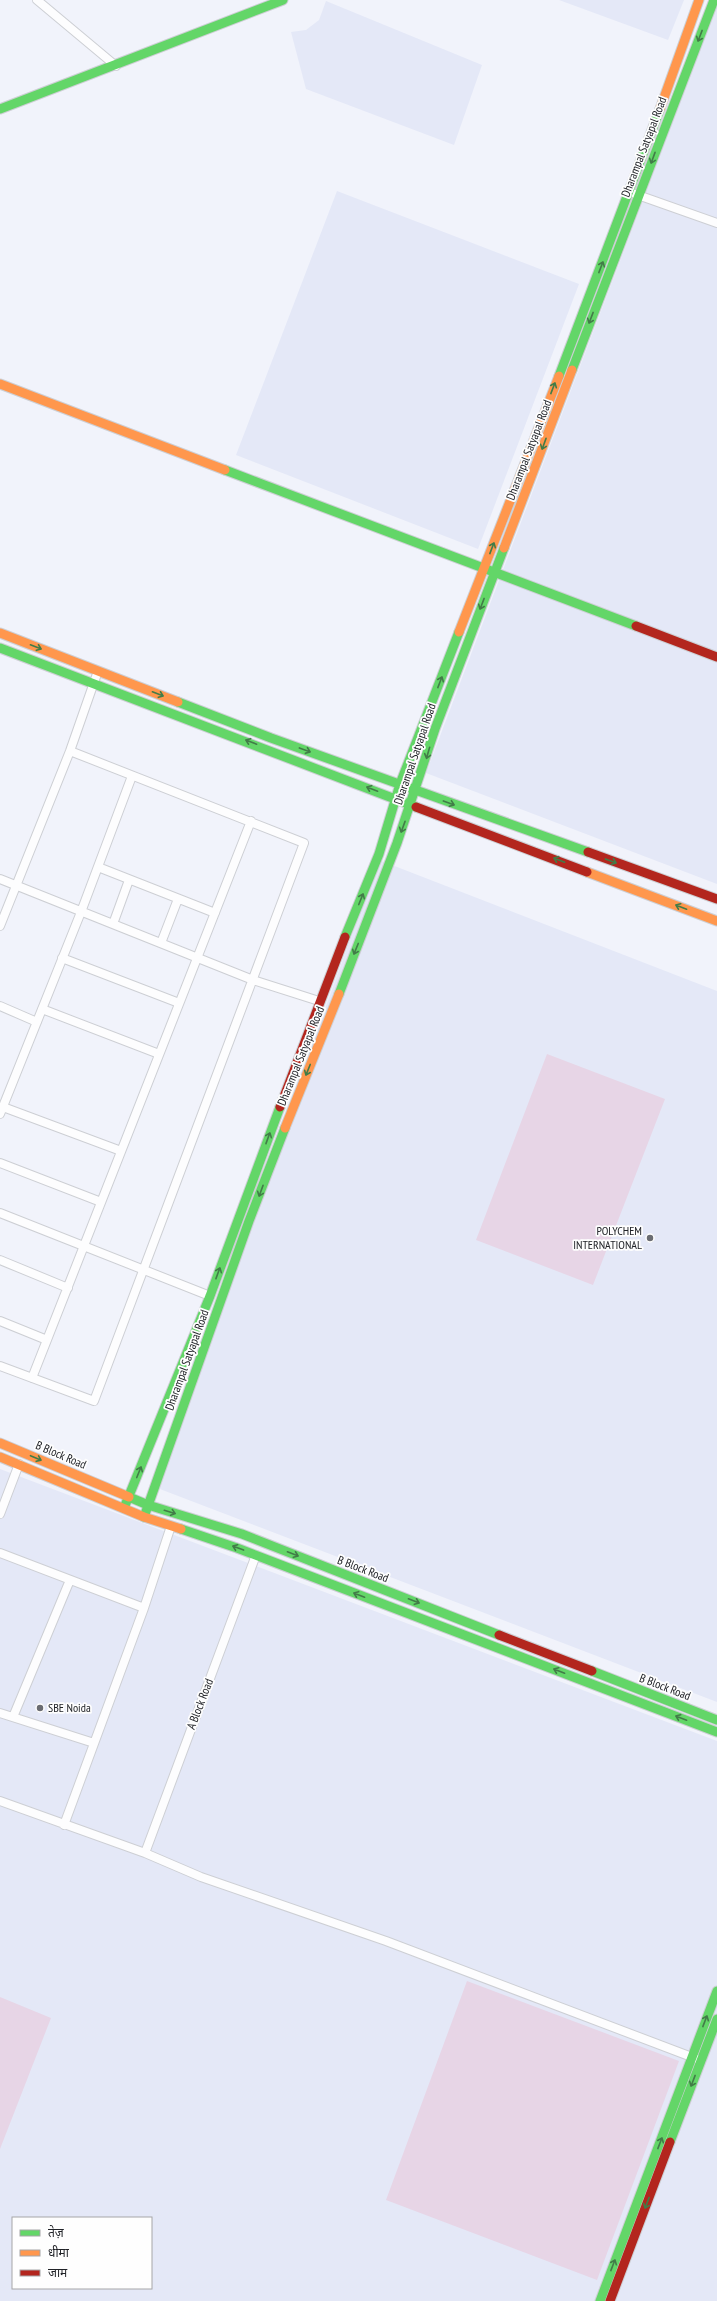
<svg xmlns="http://www.w3.org/2000/svg" width="717" height="2301" font-family="'PT Sans Narrow','Noto Sans Devanagari',sans-serif">
	<style>
		.built { fill: #e4e8f7; fill-rule: evenodd }
		.green { fill: #e7d5e6 }
		.lines { fill: none; stroke-linecap: round; stroke-linejoin: round }
		.street-casing { stroke: #cdcfd4; stroke-width: 10 }
		.fast-casing { stroke: #cdcfd4; stroke-width: 11 }
		.slow-casing { stroke: #cdcfd4; stroke-width: 11 }
		.jam-casing { stroke: #cdcfd4; stroke-width: 11 }
		.street { stroke: #fdfdfe; stroke-width: 8 }
		.fast { stroke: #63d668; stroke-width: 9 }
		.slow { stroke: #ff974d; stroke-width: 9 }
		.jam { stroke: #b3261e; stroke-width: 9 }
		.oneway { stroke: #427c48 }
		.poi-dot { fill: #6a6c72; stroke: #fefefe; stroke-width: 1.5 }
		.labels { text-anchor: middle; stroke-width: 3.5; stroke-linejoin: round; paint-order: stroke }
		.street-label { font-size: 12px; fill: #212328; stroke: #fefefe }
		.poi-label { font-size: 12px; fill: #212328; stroke: #fefefe; text-anchor: end }
	</style>
	<rect width="100%" height="100%" fill="#f1f3fb"/>
	<path class="built" d="M559 0H684L668 40Z
		M326 1 482 65 454 145 306 89 291 32 306 30 319 20Z
		M717 5V884L426 773Z
		M337 191 579 284 478 549 236 455Z
		M379 860 717 991V1702L152 1486Z
		M0 1469 717 1741V2301H0ZM13 2218H151V2288H13Z"/>
	<path class="green" d="M547 1054 665 1099 593 1285 476 1240Z
		M467 1981 679 2061 597 2280 386 2200Z
		M0 1997 51 2018 0 2149Z"/>
	<g class="lines">
		<g class="street-casing">
			<path id="street" d="M37 0 116 66
				M635 194 717 223
				M98 867 215 913
				M0 879 253 980 319 1001
				M113 924 129 880
				M0 926 70 751 98 671
				M161 943 178 899
				M62 958 179 1003
				M0 1006 37 1022
				M42 1009 159 1054
				M3 1107 121 1151
				M0 1114 81 912 132 776
				M0 1163 101 1202
				M0 1213 210 1296
				M0 1260 68 1288
				M0 1321 47 1340
				M0 1366 94 1401 304 843 70 751
				M32 1378 251 821
				M0 1514 19 1464
				M0 1553 144 1608
				M0 1713 94 1743
				M13 1717 70 1580
				M0 1801 145 1853 201 1877 386 1941 697 2059
				M64 1825 144 1608 171 1526
				M145 1853 256 1555"/>
		</g>
		<g class="fast-casing">
			<path id="fast" d="M0 109 283 0
				M572 370 714 0
				M559 376 660 109
				M225 470 636 626
				M0 648 416 807
				M178 702 271 738 588 852
				M345 937 379 854 400 784 459 632
				M339 994 397 843 435 729 504 548
				M129 1497 148 1505 242 1534 499 1635
				M124 1508 210 1296 280 1107
				M144 1517 249 1221 285 1128
				M181 1529 237 1548 717 1732
				M592 1671 717 1720
				M670 2142 717 2019
				M600 2301 717 1991"/>
		</g>
		<g class="slow-casing">
			<path id="slow" d="M660 109 699 0
				M0 384 225 470
				M504 548 572 370
				M459 632 559 376
				M0 633 178 702
				M587 872 717 921
				M285 1128 339 994
				M0 1443 129 1497
				M0 1457 144 1517 181 1529"/>
		</g>
		<g class="jam-casing">
			<path id="jam" d="M636 626 717 657
				M416 807 587 872
				M588 852 717 899
				M280 1107 345 937
				M499 1635 592 1671
				M610 2301 670 2142"/>
		</g>
		<use href="#street" class="street"/>
		<use href="#fast" class="fast"/>
		<use href="#slow" class="slow"/>
		<use href="#jam" class="jam"/>
	</g>
	<defs><path id="oneway-shaft" d="M-6 0H5M1.5-3L5.5 0L1.5 3" fill="none" stroke-width="1.6" stroke-linecap="round" stroke-linejoin="round"/></defs>
	<g class="oneway">
		<use href="#oneway-shaft" transform="translate(700 36) rotate(111)"/>
		<use href="#oneway-shaft" transform="translate(653 158) rotate(110)"/>
		<use href="#oneway-shaft" transform="translate(601 267) rotate(-69)"/>
		<use href="#oneway-shaft" transform="translate(591 318) rotate(111)"/>
		<use href="#oneway-shaft" transform="translate(553 388) rotate(-69)"/>
		<use href="#oneway-shaft" transform="translate(544 444) rotate(110)"/>
		<use href="#oneway-shaft" transform="translate(492 548) rotate(-69)"/>
		<use href="#oneway-shaft" transform="translate(482 604) rotate(111)"/>
		<use href="#oneway-shaft" transform="translate(36 647) rotate(21)"/>
		<use href="#oneway-shaft" transform="translate(440 682) rotate(-69)"/>
		<use href="#oneway-shaft" transform="translate(158 694) rotate(21)"/>
		<use href="#oneway-shaft" transform="translate(251 742) rotate(-159)"/>
		<use href="#oneway-shaft" transform="translate(305 750) rotate(20)"/>
		<use href="#oneway-shaft" transform="translate(428 753) rotate(106)"/>
		<use href="#oneway-shaft" transform="translate(372 789) rotate(-159)"/>
		<use href="#oneway-shaft" transform="translate(449 803) rotate(20)"/>
		<use href="#oneway-shaft" transform="translate(403 827) rotate(110)"/>
		<use href="#oneway-shaft" transform="translate(559 860) rotate(-159)"/>
		<use href="#oneway-shaft" transform="translate(611 861) rotate(20)"/>
		<use href="#oneway-shaft" transform="translate(361 899) rotate(-68)"/>
		<use href="#oneway-shaft" transform="translate(681 907) rotate(-159)"/>
		<use href="#oneway-shaft" transform="translate(356 949) rotate(112)"/>
		<use href="#oneway-shaft" transform="translate(308 1070) rotate(112)"/>
		<use href="#oneway-shaft" transform="translate(268 1138) rotate(-70)"/>
		<use href="#oneway-shaft" transform="translate(261 1191) rotate(110)"/>
		<use href="#oneway-shaft" transform="translate(218 1273) rotate(-70)"/>
		<use href="#oneway-shaft" transform="translate(36 1458) rotate(23)"/>
		<use href="#oneway-shaft" transform="translate(139 1472) rotate(-68)"/>
		<use href="#oneway-shaft" transform="translate(170 1512) rotate(17)"/>
		<use href="#oneway-shaft" transform="translate(238 1548) rotate(-160)"/>
		<use href="#oneway-shaft" transform="translate(293 1554) rotate(21)"/>
		<use href="#oneway-shaft" transform="translate(359 1595) rotate(-159)"/>
		<use href="#oneway-shaft" transform="translate(414 1601) rotate(21)"/>
		<use href="#oneway-shaft" transform="translate(559 1671) rotate(-159)"/>
		<use href="#oneway-shaft" transform="translate(681 1718) rotate(-159)"/>
		<use href="#oneway-shaft" transform="translate(705 2021) rotate(-69)"/>
		<use href="#oneway-shaft" transform="translate(693 2081) rotate(111)"/>
		<use href="#oneway-shaft" transform="translate(660 2143) rotate(-69)"/>
		<use href="#oneway-shaft" transform="translate(647 2203) rotate(111)"/>
		<use href="#oneway-shaft" transform="translate(613 2265) rotate(-69)"/>
	</g>
	<g class="poi-dot">
		<circle cx="650" cy="1238" r="4"/>
		<circle cx="40" cy="1708" r="4"/>
	</g>
	<g class="labels">
		<g class="street-label">
			<text transform="translate(644 147) rotate(-69)" y="4">Dharampal Satyapal Road</text>
			<text transform="translate(529 450) rotate(-69)" y="4">Dharampal Satyapal Road</text>
			<text transform="translate(415 754) rotate(-71)" y="4">Dharampal Satyapal Road</text>
			<text transform="translate(301 1056) rotate(-68)" y="4">Dharampal Satyapal Road</text>
			<text transform="translate(187 1360) rotate(-70)" y="4">Dharampal Satyapal Road</text>
			<text transform="translate(61 1455) rotate(23)" y="4">B Block Road</text>
			<text transform="translate(363 1569) rotate(21)" y="4">B Block Road</text>
			<text transform="translate(665 1687) rotate(21)" y="4">B Block Road</text>
			<text transform="translate(200 1704) rotate(-69)" y="4">A Block Road</text>
		</g>
		<g class="poi-label">
			<text x="642" y="1235">POLYCHEM<tspan x="642" dy="14">INTERNATIONAL</tspan></text>
			<text x="48" y="1712" text-anchor="start">SBE Noida</text>
		</g>
	</g>
	<rect x="12" y="2217" width="140" height="72" fill="#fefefe" stroke="#a6a6a8"/>
	<rect x="20" y="2230" width="20" height="6" fill="#63d668" stroke="#a6a6a8"/>
	<text x="48" y="2237" font-size="12" fill="#212328">तेज़</text>
	<rect x="20" y="2250" width="20" height="6" fill="#ff974d" stroke="#a6a6a8"/>
	<text x="48" y="2257" font-size="12" fill="#212328">धीमा</text>
	<rect x="20" y="2270" width="20" height="6" fill="#b3261e" stroke="#a6a6a8"/>
	<text x="48" y="2277" font-size="12" fill="#212328">जाम</text>
</svg>
